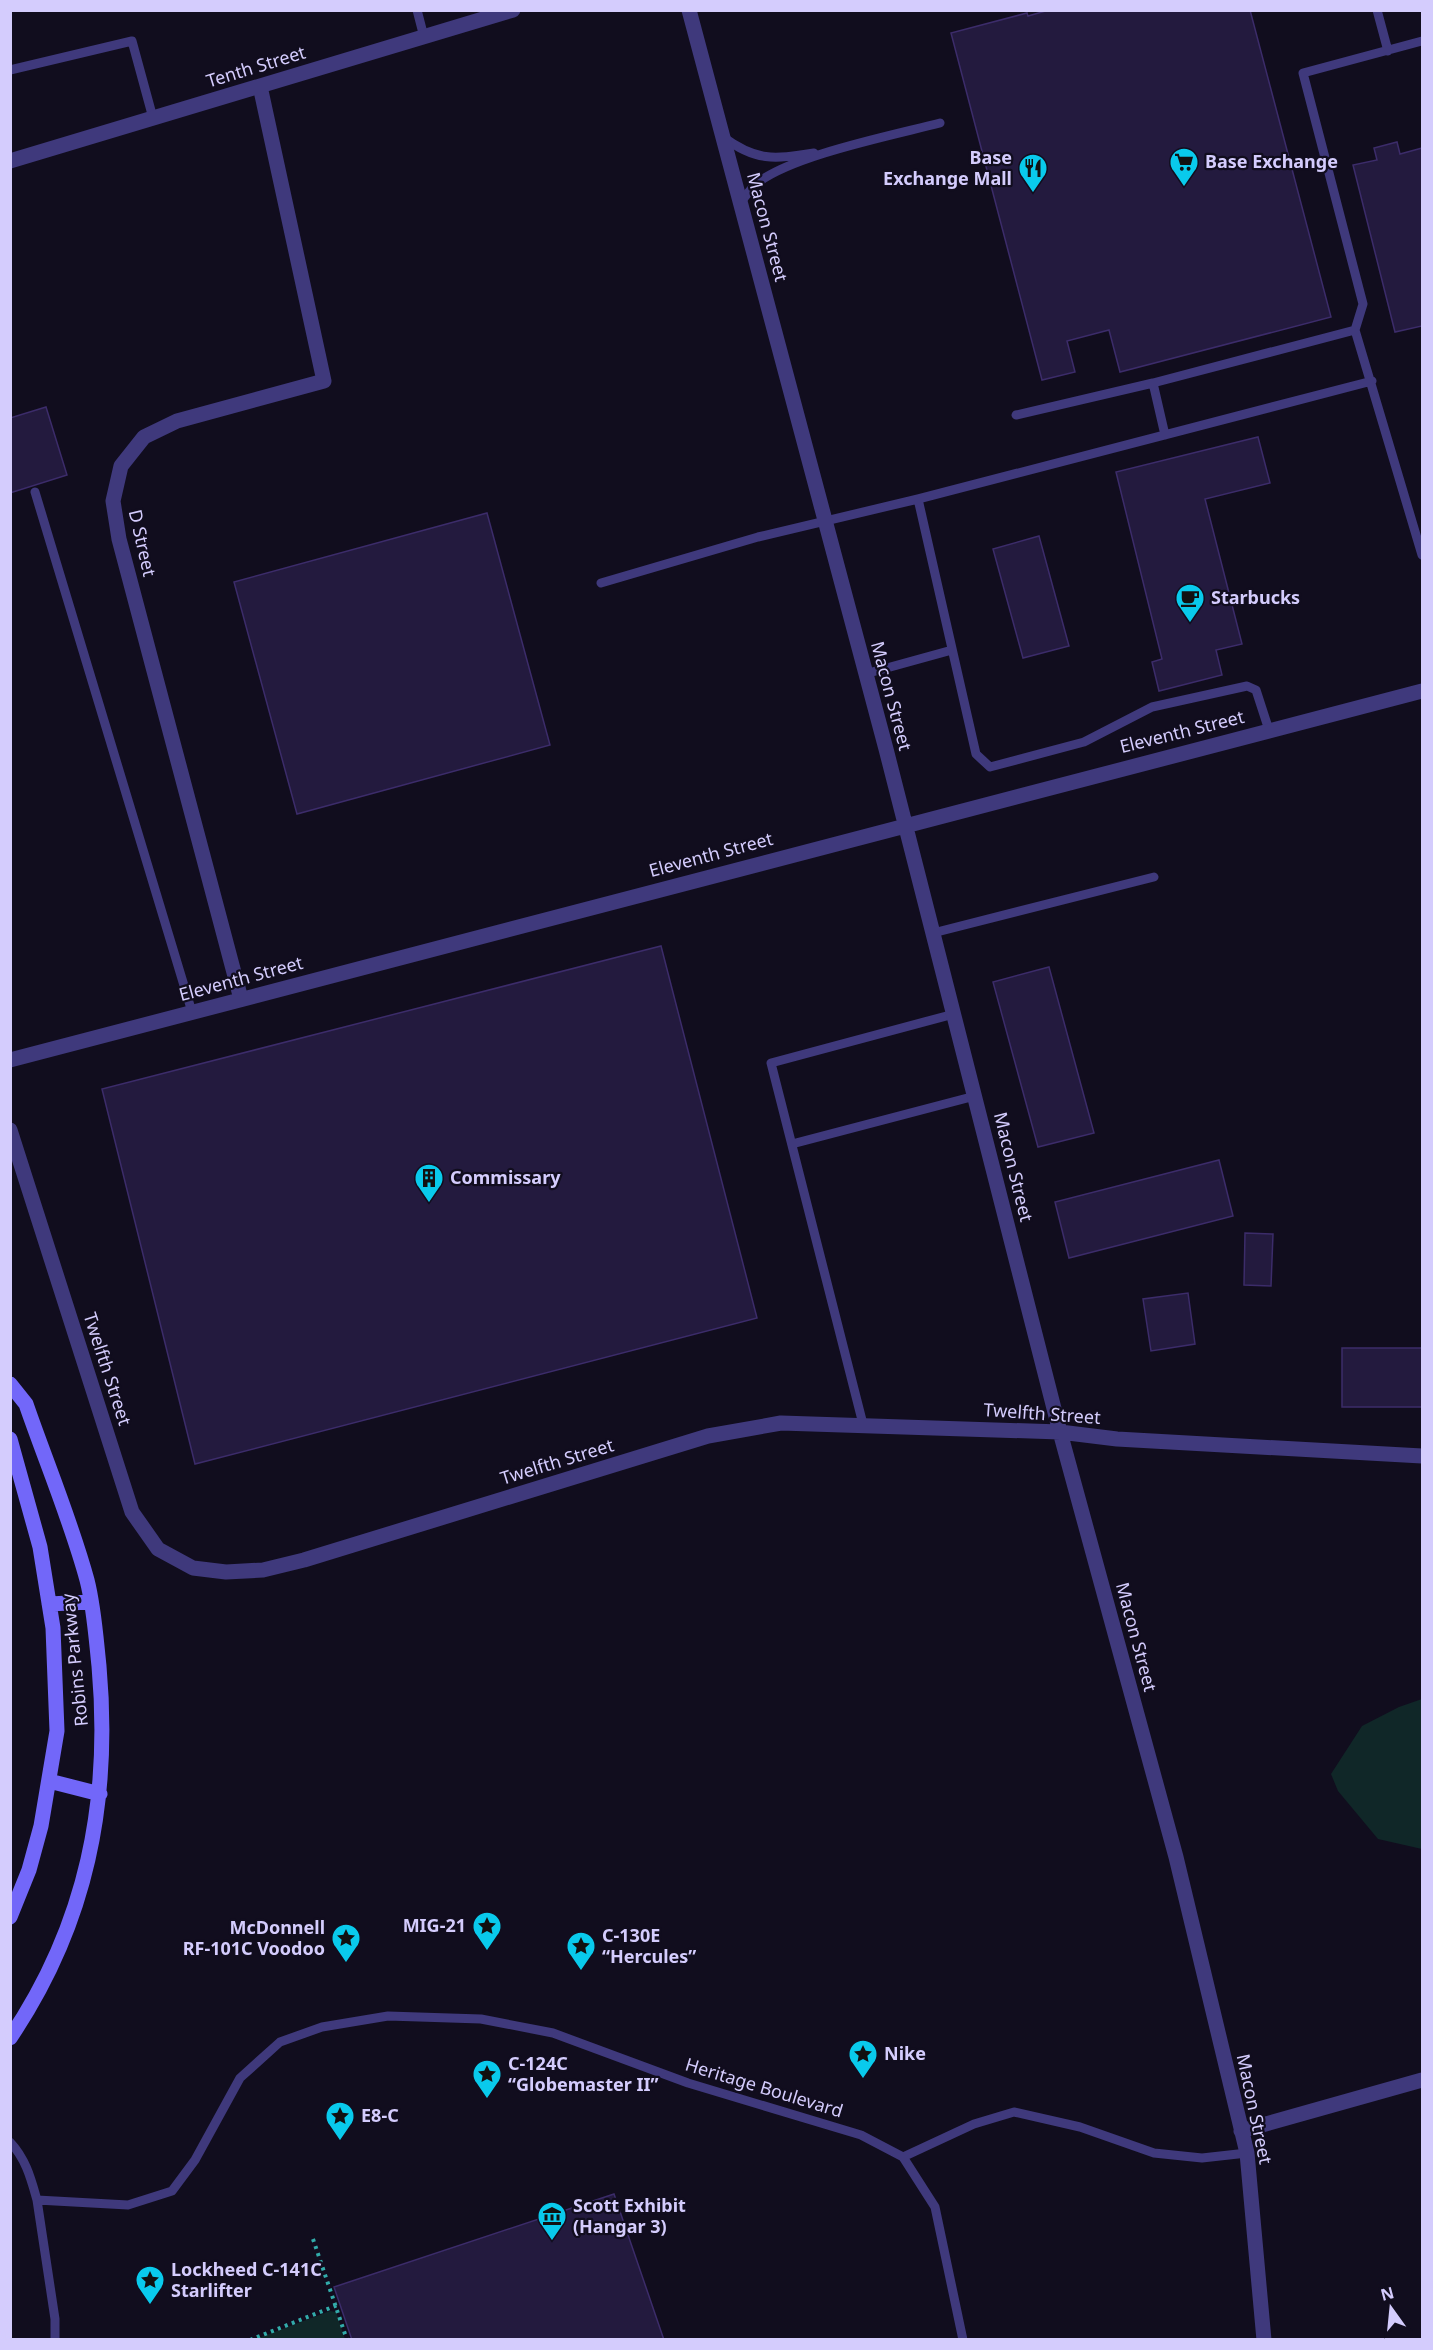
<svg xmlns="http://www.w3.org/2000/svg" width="1433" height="2350" font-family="'Noto Sans',sans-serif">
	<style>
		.green { fill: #102728 }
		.building { fill: #231a3e; stroke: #3c2c6a; stroke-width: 1.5 }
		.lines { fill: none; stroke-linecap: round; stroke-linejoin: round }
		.path { stroke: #32abaa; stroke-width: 4; stroke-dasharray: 3 4.5; stroke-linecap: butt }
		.lane { stroke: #3f397c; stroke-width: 9 }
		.street { stroke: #3f397c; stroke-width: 15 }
		.secondary { stroke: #7267f9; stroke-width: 15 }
		.labels { text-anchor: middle; stroke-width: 4.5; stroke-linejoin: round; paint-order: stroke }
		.street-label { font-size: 18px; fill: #d4ccfd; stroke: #110d1e }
		.poi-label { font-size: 18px; font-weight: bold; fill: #d4ccfd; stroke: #110d1e; text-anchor: start }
	</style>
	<rect width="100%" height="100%" fill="#110d1e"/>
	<path class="green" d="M1422 1699V1849L1378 1839 1338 1791 1331 1774 1362 1726 1399 1707Z
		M330 2311 336 2312 345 2339H256Z"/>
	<path class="building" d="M1049 10H1250L1331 317 1120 372 1109 330 1067 341 1075 372 1042 380 951 33 1027 13 1028 16Z
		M1397 142 1400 154 1422 148V326L1395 332 1353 165 1377 160 1374 148Z
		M46 407 67 475 10 493V418Z
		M1258 437 1270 483 1205 499 1242 644 1216 650 1222 675 1159 691 1152 662 1162 659 1116 472Z
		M487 513 550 745 297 814 234 582Z
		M1039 536 1069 646 1023 658 993 549Z
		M661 946 757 1318 195 1464 102 1089Z
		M1049 967 1094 1133 1038 1147 993 982Z
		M1219 1160 1233 1216 1069 1258 1055 1202Z
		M1245 1233 1273 1234 1271 1286 1244 1285Z
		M1188 1293 1195 1344 1151 1351 1143 1299Z
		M1342 1348H1422V1407H1342Z
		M614 2194 664 2340H352L334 2287Z"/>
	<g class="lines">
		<path class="path" d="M313 2239 347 2340
			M250 2340 340 2304"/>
		<path class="lane" d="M417 10 424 37
			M1377 10 1388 51
			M10 70 132 41 153 118
			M723 137C757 162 774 159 814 153
			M740 203C745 197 750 190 755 185 788 156 894 135 940 123
			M1355 330 1422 555
			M1016 415 1153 383
			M1165 435 1153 383 1355 330 1363 304 1303 73 1422 41
			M35 492 192 1012
			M918 499 976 754 990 767 1084 742 1152 707 1247 686 1256 690 1269 730
			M601 583 758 537 918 499 1372 381
			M865 674 952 650
			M933 933 1154 877
			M792 1144 975 1096
			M863 1424 771 1063 954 1014
			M10 2142C26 2159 31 2179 37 2200
			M903 2157 974 2124 1014 2112 1080 2127 1154 2153 1202 2158 1247 2153
			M55 2340V2319L37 2200 128 2205 172 2191 195 2160 240 2078 280 2042 322 2027 388 2016 481 2019 553 2033 688 2083 861 2135 903 2157 935 2207 963 2340"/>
		<path class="street" d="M689 10 886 749 1060 1432 1176 1857 1247 2153 1264 2340
			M10 161 513 10
			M241 999 119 539 113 501 121 466 144 437 177 421 324 381 260 86
			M10 1060 1422 691
			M10 1130 132 1512 158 1549 193 1568 226 1572 263 1570 304 1560 708 1436 781 1423 1060 1432 1117 1439 1422 1456
			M1241 2131 1422 2080"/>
		<path class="secondary" d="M10 1384 26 1404C46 1462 71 1521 87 1580 94 1607 96 1638 99 1666 111 1801 87 1924 10 2038
			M10 1439 40 1547 53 1628 57 1731 41 1826 29 1870 10 1917
			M49 1604 90 1602
			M49 1781 100 1794"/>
	</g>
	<defs>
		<g id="supermarket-pin" transform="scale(1.5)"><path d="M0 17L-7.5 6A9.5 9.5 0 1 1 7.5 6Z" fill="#09caec" stroke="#110d1e"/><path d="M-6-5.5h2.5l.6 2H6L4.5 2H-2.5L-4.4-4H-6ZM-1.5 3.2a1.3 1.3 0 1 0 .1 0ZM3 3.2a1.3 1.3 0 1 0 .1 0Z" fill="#111"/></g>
		<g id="restaurant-pin" transform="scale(1.5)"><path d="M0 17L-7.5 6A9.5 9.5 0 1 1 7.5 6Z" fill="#09caec" stroke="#110d1e"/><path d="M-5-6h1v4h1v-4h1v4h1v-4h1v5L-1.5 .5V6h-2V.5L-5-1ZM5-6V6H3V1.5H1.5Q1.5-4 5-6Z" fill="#111"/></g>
		<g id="cafe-pin" transform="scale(1.5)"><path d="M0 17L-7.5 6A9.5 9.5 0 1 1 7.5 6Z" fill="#09caec" stroke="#110d1e"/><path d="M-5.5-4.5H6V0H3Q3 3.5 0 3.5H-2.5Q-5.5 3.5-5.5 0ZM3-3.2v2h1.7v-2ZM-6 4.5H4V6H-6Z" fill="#111"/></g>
		<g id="building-pin" transform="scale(1.5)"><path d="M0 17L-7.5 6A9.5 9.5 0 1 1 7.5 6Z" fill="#09caec" stroke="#110d1e"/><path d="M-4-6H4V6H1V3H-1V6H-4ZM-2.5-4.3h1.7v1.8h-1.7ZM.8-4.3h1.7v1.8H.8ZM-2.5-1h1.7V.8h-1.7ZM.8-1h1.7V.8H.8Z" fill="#111"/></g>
		<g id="sight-pin" transform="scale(1.5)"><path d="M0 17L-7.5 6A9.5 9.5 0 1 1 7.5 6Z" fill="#09caec" stroke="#110d1e"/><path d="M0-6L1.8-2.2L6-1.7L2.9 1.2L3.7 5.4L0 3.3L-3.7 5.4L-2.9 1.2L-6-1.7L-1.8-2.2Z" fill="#111"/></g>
		<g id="museum-pin" transform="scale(1.5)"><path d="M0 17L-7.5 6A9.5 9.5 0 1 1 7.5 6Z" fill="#09caec" stroke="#110d1e"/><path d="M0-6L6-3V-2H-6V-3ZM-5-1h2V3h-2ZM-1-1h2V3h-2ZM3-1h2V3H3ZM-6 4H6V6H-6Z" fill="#111"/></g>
	</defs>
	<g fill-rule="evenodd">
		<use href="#supermarket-pin" x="1184" y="162"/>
		<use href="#restaurant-pin" x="1033" y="168"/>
		<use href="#cafe-pin" x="1190" y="598"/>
		<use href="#building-pin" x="429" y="1178"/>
		<use href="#sight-pin" x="487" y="1926"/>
		<use href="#sight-pin" x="346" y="1938"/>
		<use href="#sight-pin" x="581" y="1946"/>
		<use href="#sight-pin" x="863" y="2054"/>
		<use href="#sight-pin" x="487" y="2074"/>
		<use href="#sight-pin" x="340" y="2116"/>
		<use href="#museum-pin" x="552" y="2216"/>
		<use href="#sight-pin" x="150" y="2280"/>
	</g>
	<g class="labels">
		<g class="street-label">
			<text transform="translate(256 67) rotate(-17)" y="6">Tenth Street</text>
			<text transform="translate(767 227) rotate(75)" y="6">Macon Street</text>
			<text transform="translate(142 543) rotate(77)" y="6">D Street</text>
			<text transform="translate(891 696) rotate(75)" y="6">Macon Street</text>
			<text transform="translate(1182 732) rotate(-14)" y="6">Eleventh Street</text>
			<text transform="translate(711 855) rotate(-15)" y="6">Eleventh Street</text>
			<text transform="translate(241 979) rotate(-15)" y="6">Eleventh Street</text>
			<text transform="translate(1013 1167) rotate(76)" y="6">Macon Street</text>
			<text transform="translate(107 1369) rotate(72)" y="6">Twelfth Street</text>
			<text transform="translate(1042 1414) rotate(4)" y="6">Twelfth Street</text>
			<text transform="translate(557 1462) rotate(-17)" y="6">Twelfth Street</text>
			<text transform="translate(1136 1637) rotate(75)" y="6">Macon Street</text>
			<text transform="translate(75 1660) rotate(-96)" y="6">Robins Parkway</text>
			<text transform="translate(764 2088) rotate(17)" y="6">Heritage Boulevard</text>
			<text transform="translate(1254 2109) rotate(78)" y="6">Macon Street</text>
		</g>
		<g class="poi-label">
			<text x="1012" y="164" text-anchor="end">Base<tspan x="1012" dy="21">Exchange Mall</tspan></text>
			<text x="1205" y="168">Base Exchange</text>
			<text x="1211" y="604">Starbucks</text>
			<text x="450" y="1184">Commissary</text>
			<text x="466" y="1932" text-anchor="end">MIG-21</text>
			<text x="325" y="1934" text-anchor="end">McDonnell<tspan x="325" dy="21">RF-101C Voodoo</tspan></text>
			<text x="602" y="1942">C-130E<tspan x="602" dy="21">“Hercules”</tspan></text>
			<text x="884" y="2060">Nike</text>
			<text x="508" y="2070">C-124C<tspan x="508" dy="21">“Globemaster II”</tspan></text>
			<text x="361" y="2122">E8-C</text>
			<text x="573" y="2212">Scott Exhibit<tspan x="573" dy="21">(Hangar 3)</tspan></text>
			<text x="171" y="2276">Lockheed C-141C<tspan x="171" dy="21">Starlifter</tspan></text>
		</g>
	</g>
	<rect width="1433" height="2350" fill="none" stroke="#d4ccfd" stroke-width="24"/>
	<g transform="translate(1391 2308) rotate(345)" stroke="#110d1e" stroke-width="4.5" paint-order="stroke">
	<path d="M0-4.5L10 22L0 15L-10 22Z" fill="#d4ccfd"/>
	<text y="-9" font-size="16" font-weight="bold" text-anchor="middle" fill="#d4ccfd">N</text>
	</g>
</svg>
